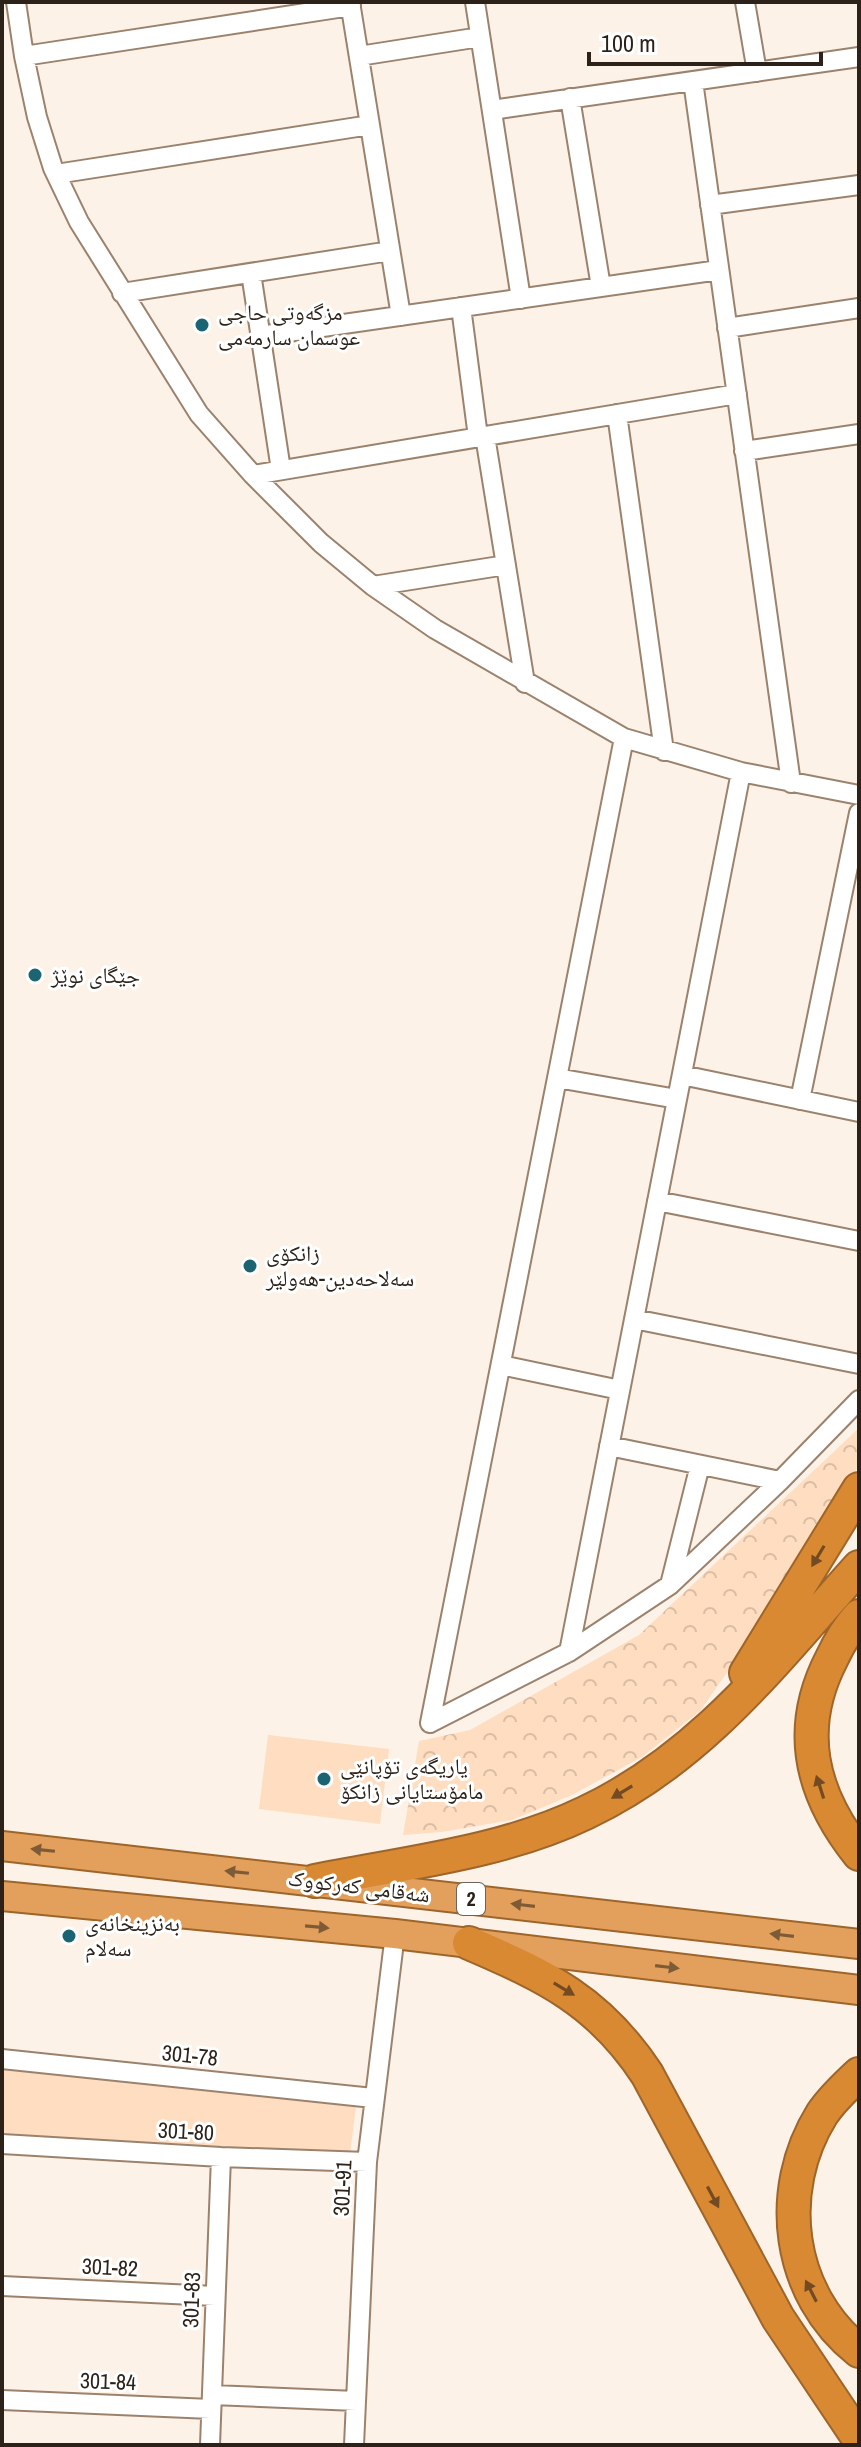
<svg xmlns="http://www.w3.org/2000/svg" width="861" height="2447" font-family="'Archivo Narrow','Noto Naskh Arabic',sans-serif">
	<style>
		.forest { fill: url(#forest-crowns) }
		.park { fill: #feddc0 }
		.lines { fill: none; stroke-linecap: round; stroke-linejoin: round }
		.minor-casing { stroke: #9b826d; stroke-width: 22 }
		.trunk-casing { stroke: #9d652a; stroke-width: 32 }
		.motorway-casing { stroke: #9d652a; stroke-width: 36 }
		.minor { stroke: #fff; stroke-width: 18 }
		.trunk { stroke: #e2a05c; stroke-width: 28 }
		.motorway { stroke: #da8933; stroke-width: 32 }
		.oneway { fill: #724b23 }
		.oneway2 { fill: #7e5b37 }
		.poi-dot { fill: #1b6472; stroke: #fff; stroke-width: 3 }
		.labels { text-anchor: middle; stroke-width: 6; stroke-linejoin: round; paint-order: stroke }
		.shield { fill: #fff; stroke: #6b645e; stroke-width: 2 }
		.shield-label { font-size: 20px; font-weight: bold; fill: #2c2219 }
		.poi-label { font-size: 22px; fill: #2c2219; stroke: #fff; text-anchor: start }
		.street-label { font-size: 22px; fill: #2c2219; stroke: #fff }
	</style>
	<defs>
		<pattern id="forest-crowns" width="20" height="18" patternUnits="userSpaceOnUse" patternTransform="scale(2)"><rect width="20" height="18" fill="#feddc0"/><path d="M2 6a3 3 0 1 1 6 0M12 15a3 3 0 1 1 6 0" fill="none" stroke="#dabda4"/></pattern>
	</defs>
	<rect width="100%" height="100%" fill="#fdf2e8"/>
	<path class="forest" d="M859 1428V1465L759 1627 700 1711 642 1757 572 1795 512 1820 442 1832 403 1835 419 1741 470 1730 639 1635Z"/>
	<path class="park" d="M268 1735 389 1749 380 1824 259 1809Z
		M2 2068 356 2107 350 2153 2 2135Z"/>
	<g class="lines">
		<g class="minor-casing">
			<path id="minor" d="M16 2 24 56 37 117 53 168 79 222 199 414 253 475 321 543 373 586 435 629 624 738 741 772 859 795
				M350 2 401 316
				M475 2 521 299
				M745 2 757 72
				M24 56 351 6
				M359 56 480 37
				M693 81 791 783
				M570 98 601 287
				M492 110 859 57
				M56 174 370 125
				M710 205 859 185
				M251 273 281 470
				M122 293 390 251
				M461 307 478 437
				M727 328 859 308
				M260 336 719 270
				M617 414 664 751
				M485 436 525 683
				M744 451 859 434
				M253 475 737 394
				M373 586 506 565
				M682 1075 859 1112
				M557 1078 677 1099
				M800 1100 859 813
				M657 1201 859 1241
				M634 1319 859 1364
				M501 1365 620 1390
				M609 1446 780 1481
				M670 1585 700 1465
				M569 1652 741 772
				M430 1723 624 738
				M430 1723 569 1652 670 1585 780 1481 859 1400
				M2 2059 373 2098
				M2 2144 221 2157 367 2162
				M2 2286 215 2296
				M212 2395 356 2401
				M2 2400 211 2409
				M210 2445 221 2157
				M354 2445 367 2162 395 1934"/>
		</g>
		<g class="trunk-casing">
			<path id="trunk" d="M2 1846 859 1944
				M2 1896 395 1934 859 1990"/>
		</g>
		<g class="motorway-casing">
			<path id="motorway" d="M859 1616C847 1629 839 1643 832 1658 795 1729 811 1794 859 1854
				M746 1673 859 1489
				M315 1881C405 1863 502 1853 585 1813 702 1758 775 1660 859 1567
				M469 1943C546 1976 599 2001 647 2074L778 2318 859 2439
				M859 2074C846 2086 832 2099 822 2114 774 2191 787 2294 859 2351"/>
		</g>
		<use href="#minor" class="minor"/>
		<use href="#trunk" class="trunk"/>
		<use href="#motorway" class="motorway"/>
	</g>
	<defs><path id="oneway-solid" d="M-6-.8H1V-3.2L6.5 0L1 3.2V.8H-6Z" transform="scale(2)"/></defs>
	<g class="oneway">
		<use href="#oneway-solid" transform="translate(818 1556) rotate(121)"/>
		<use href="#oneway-solid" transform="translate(820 1787) rotate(-108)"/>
		<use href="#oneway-solid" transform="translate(622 1792) rotate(149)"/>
		<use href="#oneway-solid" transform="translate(564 1989) rotate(31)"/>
		<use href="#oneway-solid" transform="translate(713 2197) rotate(62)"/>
		<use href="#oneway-solid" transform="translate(811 2291) rotate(-117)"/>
	</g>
	<g class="oneway2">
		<use href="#oneway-solid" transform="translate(43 1850) rotate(-174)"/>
		<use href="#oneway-solid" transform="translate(237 1872) rotate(-174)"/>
		<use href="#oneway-solid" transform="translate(523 1905) rotate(-173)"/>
		<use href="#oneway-solid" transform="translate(317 1927) rotate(5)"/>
		<use href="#oneway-solid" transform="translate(782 1935) rotate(-173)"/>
		<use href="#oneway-solid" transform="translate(667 1967) rotate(7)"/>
	</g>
	<g class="poi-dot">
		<circle cx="202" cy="325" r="8"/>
		<circle cx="35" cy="975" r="8"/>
		<circle cx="250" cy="1266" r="8"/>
		<circle cx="324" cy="1779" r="8"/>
		<circle cx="69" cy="1936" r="8"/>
	</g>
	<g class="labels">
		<rect class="shield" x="457" y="1883" width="28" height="32" rx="6"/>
		<g class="shield-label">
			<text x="471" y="1906">2</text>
		</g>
		<g class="poi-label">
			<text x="218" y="320">مزگەوتی حاجی<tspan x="218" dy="25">عوسمان سارمەمی</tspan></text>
			<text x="51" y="983">جێگای نوێژ</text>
			<text x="266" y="1261">زانکۆی<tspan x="266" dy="25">سەلاحەدین-هەولێر</tspan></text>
			<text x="340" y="1774">یاریگەی تۆپانێی<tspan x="340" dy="25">مامۆستایانی زانکۆ</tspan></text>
			<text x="85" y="1931">بەنزینخانەی<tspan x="85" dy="25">سەلام</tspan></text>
		</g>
		<g class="street-label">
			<text transform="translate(359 1886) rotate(7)" y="8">شەقامی کەرکووک</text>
			<text transform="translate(190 2055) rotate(6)" y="8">301-78</text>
			<text transform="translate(186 2131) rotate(3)" y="8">301-80</text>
			<text transform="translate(342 2188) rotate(-87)" y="8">301-91</text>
			<text transform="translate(110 2267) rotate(3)" y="8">301-82</text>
			<text transform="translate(191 2300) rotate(-88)" y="8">301-83</text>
			<text transform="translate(108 2381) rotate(2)" y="8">301-84</text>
		</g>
	</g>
	<rect width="861" height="2447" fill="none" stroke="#2c2219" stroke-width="8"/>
	<path d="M589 52v12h232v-12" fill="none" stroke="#2c2219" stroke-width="4"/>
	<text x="601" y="52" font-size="24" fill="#2c2219" stroke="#ffffff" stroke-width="6" paint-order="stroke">100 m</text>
</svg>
